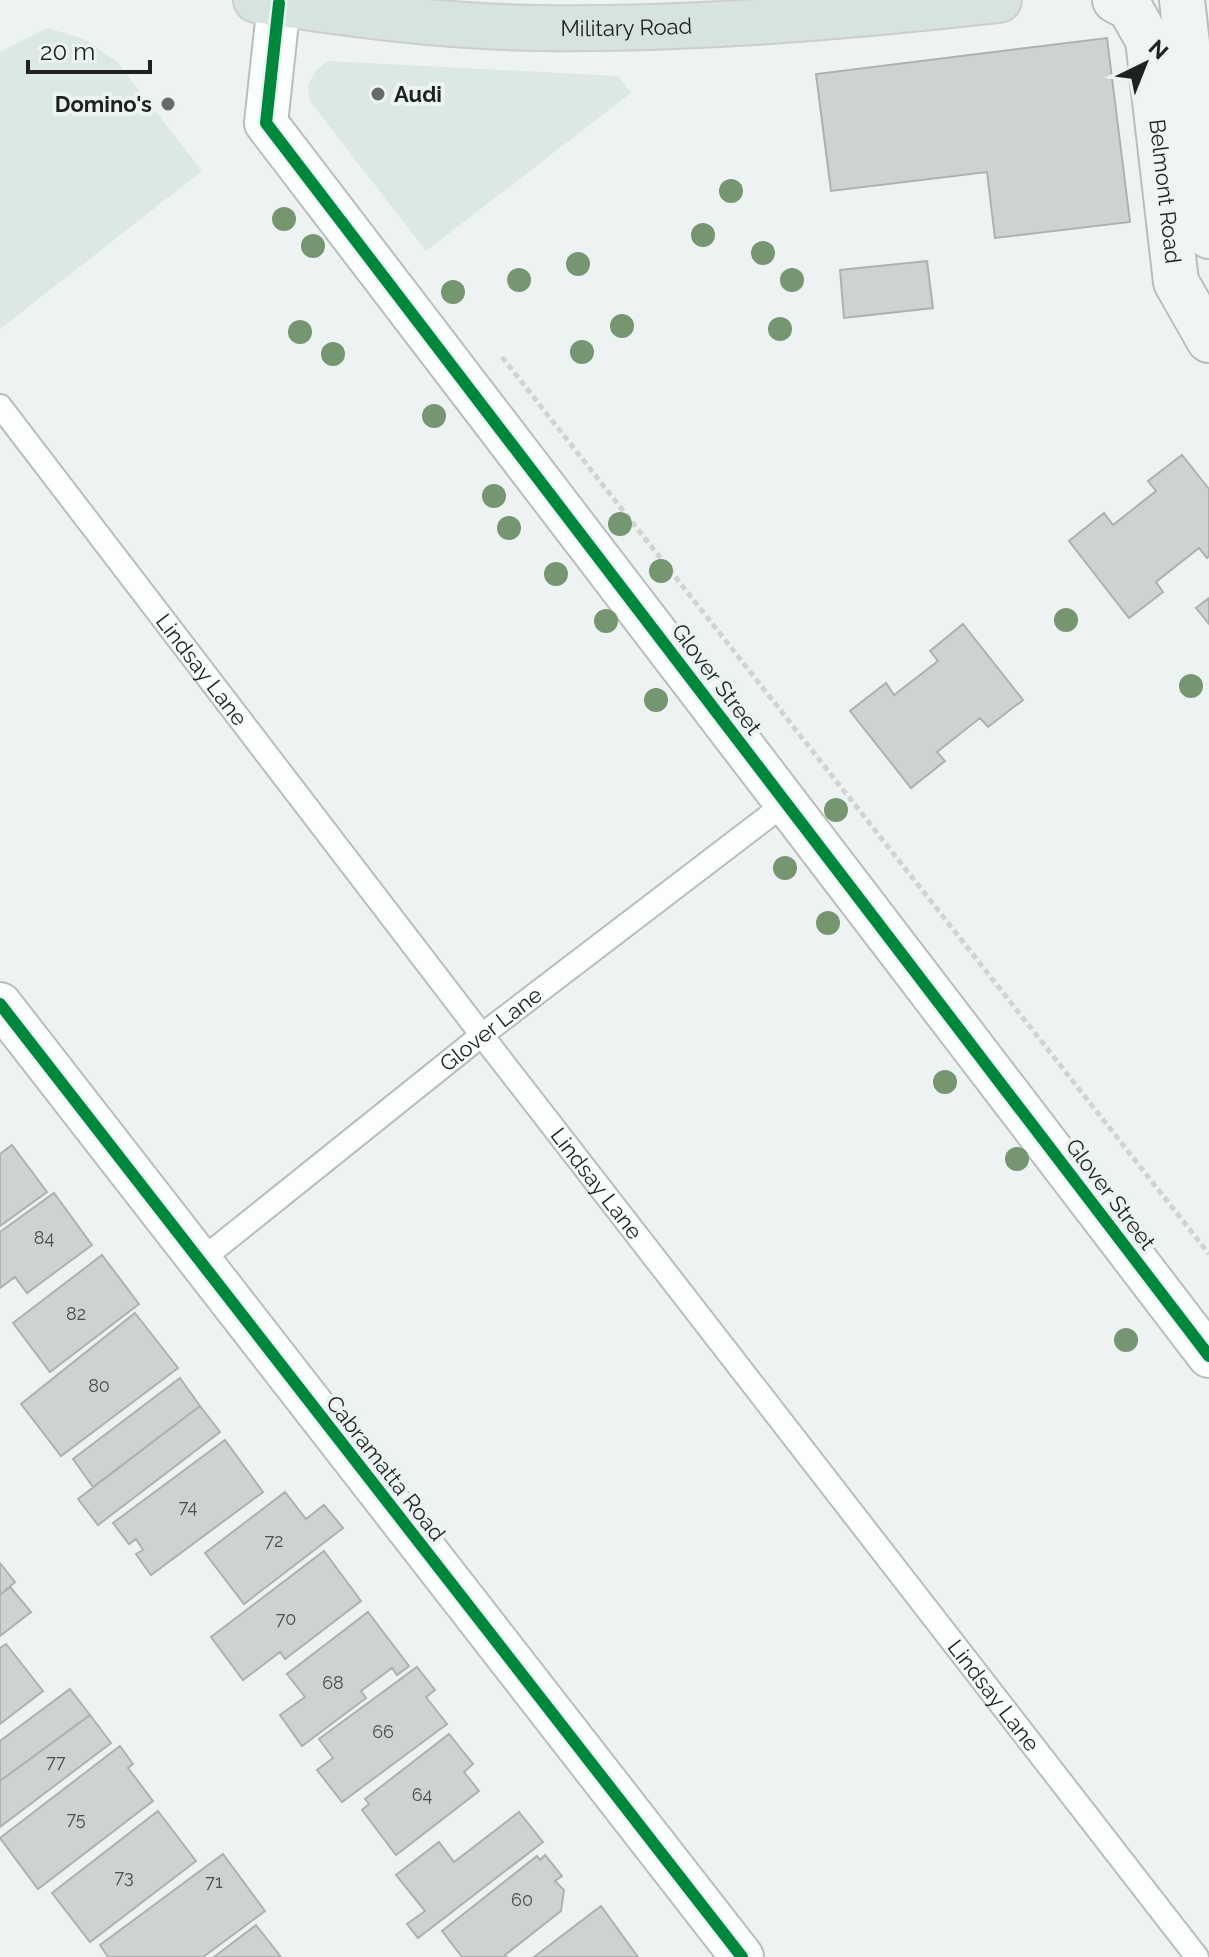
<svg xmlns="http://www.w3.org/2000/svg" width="1209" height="1957" font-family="Raleway,sans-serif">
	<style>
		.built { fill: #dbe8e6 }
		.building { fill: #ced2d2; stroke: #adb1b2; stroke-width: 2 }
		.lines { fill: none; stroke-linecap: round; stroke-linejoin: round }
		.lane-casing { stroke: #b9bdbd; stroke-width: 26 }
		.street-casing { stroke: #b9bdbd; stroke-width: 46 }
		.secondary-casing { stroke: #b9bdbd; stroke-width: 48 }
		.highway-casing { stroke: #cccece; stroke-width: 48 }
		.path { stroke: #d2d3d3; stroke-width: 5; stroke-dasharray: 6 4; stroke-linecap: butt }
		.lane { stroke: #fcfdfd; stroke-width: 22 }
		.street { stroke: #fcfdfd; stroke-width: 42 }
		.secondary { stroke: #f0f5f4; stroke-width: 44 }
		.highway { stroke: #d6e3de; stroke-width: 44 }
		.cycleway-casing { stroke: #ebf4f3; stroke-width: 17 }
		.cycleway { stroke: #00873e; stroke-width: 12 }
		.tree { fill: #769671 }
		.poi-dot { fill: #666a6a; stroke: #ebf4f3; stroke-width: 3 }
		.labels { text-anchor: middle; stroke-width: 8; stroke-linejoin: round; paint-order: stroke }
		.number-label { font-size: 18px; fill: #4a4d4d }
		.street-label { font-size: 22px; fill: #1e2121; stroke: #ebf4f3 }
		.poi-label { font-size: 22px; font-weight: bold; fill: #1e2121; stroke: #ebf4f3; text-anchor: start }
	</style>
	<rect width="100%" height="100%" fill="#edf2f2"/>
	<path class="built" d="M47 28 84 39 117 62 202 171 0 329V52Z
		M327 61 618 76 631 93 426 251 309 100 308 85 315 72Z"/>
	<path class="building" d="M1107 38 1130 222 995 238 987 172 831 191 816 74Z
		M927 261 933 308 844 318 840 270Z
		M1182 455 1209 489V556L1207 558 1199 548 1156 582 1163 592 1129 618 1069 541 1104 513 1113 525 1156 491 1148 481Z
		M1209 598V624L1196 608Z
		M963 624 1023 700 988 727 980 718 937 752 945 761 911 788 850 711 886 683 894 695 938 661 930 651Z
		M12 1145 47 1192 0 1226V1154Z
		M54 1193 92 1245 27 1293 15 1277 0 1288V1232Z
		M102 1255 139 1304 50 1372 13 1323Z
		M135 1313 178 1368 61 1456 21 1404Z
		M180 1378 200 1406 93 1487 73 1459Z
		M200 1406 220 1432 98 1525 78 1499Z
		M225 1440 263 1492 151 1575 136 1554 143 1550 136 1539 129 1544 113 1523Z
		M285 1492 306 1519 324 1505 343 1528 244 1604 205 1553Z
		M324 1551 361 1601 285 1659 280 1652 243 1680 211 1637Z
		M0 1563 15 1582 0 1595Z
		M10 1587 31 1612 0 1636V1595Z
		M368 1612 409 1666 397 1675 392 1668 361 1691 366 1698 302 1746 280 1715 305 1697 287 1674Z
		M6 1644 43 1691 0 1724V1648Z
		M417 1667 435 1690 426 1697 447 1724 342 1802 317 1770 333 1758 319 1739Z
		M70 1689 90 1715 0 1781V1741Z
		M90 1715 111 1743 0 1827V1781Z
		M449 1734 473 1764 464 1772 479 1791 396 1855 362 1810 369 1804 365 1799Z
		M120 1746 133 1764 128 1768 153 1801 38 1889 0 1838Z
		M158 1811 196 1861 90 1942 52 1893Z
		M519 1812 543 1842 418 1938 407 1924 425 1911 396 1875 439 1842 454 1862Z
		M223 1854 265 1911 203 1957H108L100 1945Z
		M545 1855 562 1876 555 1881 564 1890 561 1911 505 1955 507 1957H462L442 1931 537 1856 540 1860Z
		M601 1906 638 1957H534Z
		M256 1925 281 1957H214Z"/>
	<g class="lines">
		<g class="lane-casing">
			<g id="lane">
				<path id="s1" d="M0 406 491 1047 1197 1957"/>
				<path id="s2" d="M200 1261 482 1035 787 802"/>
			</g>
		</g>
		<g class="street-casing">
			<path id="street" d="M279 3 266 123 1209 1356
				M0 1004 742 1957"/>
		</g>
		<g class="secondary-casing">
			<g id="secondary">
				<path id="s3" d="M1115 0 1130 8 1148 40 1176 282 1209 340"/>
				<path d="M1182 0 1209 236"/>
			</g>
		</g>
		<g class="highway-casing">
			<g id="highway">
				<path id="s4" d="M256 0C350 14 444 27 539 28 693 30 846 17 999 0"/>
			</g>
		</g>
		<path class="path" d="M502 357 1209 1254"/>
		<use href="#lane" class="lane"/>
		<use href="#street" class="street"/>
		<use href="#secondary" class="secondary"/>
		<use href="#highway" class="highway"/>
		<g class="cycleway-casing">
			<path id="cycleway" d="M279 3 266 123 1209 1356
				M0 1004 742 1957"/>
		</g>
		<use href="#cycleway" class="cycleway"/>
	</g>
	<g class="tree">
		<circle cx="731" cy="191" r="12"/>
		<circle cx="284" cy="219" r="12"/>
		<circle cx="703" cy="235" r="12"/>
		<circle cx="313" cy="246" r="12"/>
		<circle cx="763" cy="253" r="12"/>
		<circle cx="578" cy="264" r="12"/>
		<circle cx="519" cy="280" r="12"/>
		<circle cx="792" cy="280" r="12"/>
		<circle cx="453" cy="292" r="12"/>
		<circle cx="622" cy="326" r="12"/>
		<circle cx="780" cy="329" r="12"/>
		<circle cx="300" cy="332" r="12"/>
		<circle cx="582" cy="352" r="12"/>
		<circle cx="333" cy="354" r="12"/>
		<circle cx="434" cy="416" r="12"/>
		<circle cx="494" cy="496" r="12"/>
		<circle cx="620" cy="524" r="12"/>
		<circle cx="509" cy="528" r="12"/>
		<circle cx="661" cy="571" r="12"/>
		<circle cx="556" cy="574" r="12"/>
		<circle cx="1066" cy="620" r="12"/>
		<circle cx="606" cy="621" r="12"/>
		<circle cx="1191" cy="686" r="12"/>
		<circle cx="656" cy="700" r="12"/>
		<circle cx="836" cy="810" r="12"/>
		<circle cx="785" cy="868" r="12"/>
		<circle cx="828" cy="923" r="12"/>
		<circle cx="945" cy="1082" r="12"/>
		<circle cx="1017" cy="1159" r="12"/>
		<circle cx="1126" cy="1340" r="12"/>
	</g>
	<g class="poi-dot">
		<circle cx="378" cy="94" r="8"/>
		<circle cx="168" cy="104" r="8"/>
	</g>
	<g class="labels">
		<g class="number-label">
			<text x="44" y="1244">84</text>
			<text x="76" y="1320">82</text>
			<text x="99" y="1392">80</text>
			<text x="188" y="1513">74</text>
			<text x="274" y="1547">72</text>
			<text x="286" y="1625">70</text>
			<text x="333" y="1689">68</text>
			<text x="383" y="1738">66</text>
			<text x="56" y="1768">77</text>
			<text x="422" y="1801">64</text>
			<text x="76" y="1825">75</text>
			<text x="124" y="1883">73</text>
			<text x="214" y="1888">71</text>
			<text x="522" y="1906">60</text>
		</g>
		<g class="street-label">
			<text dy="8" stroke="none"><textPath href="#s4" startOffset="372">Military Road</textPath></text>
			<text dy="8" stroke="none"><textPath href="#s3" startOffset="206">Belmont Road</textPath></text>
			<text dy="8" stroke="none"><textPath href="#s1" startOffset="332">Lindsay Lane</textPath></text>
			<text transform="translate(717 679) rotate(53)" y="8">Glover Street</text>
			<text dy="8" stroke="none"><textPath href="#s2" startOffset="372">Glover Lane</textPath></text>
			<text dy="8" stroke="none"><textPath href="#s1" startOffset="980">Lindsay Lane</textPath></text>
			<text transform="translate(1111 1194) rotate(53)" y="8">Glover Street</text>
			<text transform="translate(386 1468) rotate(52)" y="8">Cabramatta Road</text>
			<text dy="8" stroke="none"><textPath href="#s1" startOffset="1628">Lindsay Lane</textPath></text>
		</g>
		<g class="poi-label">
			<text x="394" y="102">Audi</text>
			<text x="152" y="112" text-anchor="end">Domino's</text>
		</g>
	</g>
	<g transform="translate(1145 64) rotate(43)" stroke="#ebf4f3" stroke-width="6" paint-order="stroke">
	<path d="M0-6L14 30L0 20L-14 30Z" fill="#1e2121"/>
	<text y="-12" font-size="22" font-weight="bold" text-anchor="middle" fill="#1e2121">N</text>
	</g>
	<path d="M28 60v12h122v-12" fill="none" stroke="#1e2121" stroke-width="4"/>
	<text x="40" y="60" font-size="24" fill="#1e2121" stroke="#ebf4f3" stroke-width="6" paint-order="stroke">20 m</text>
</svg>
